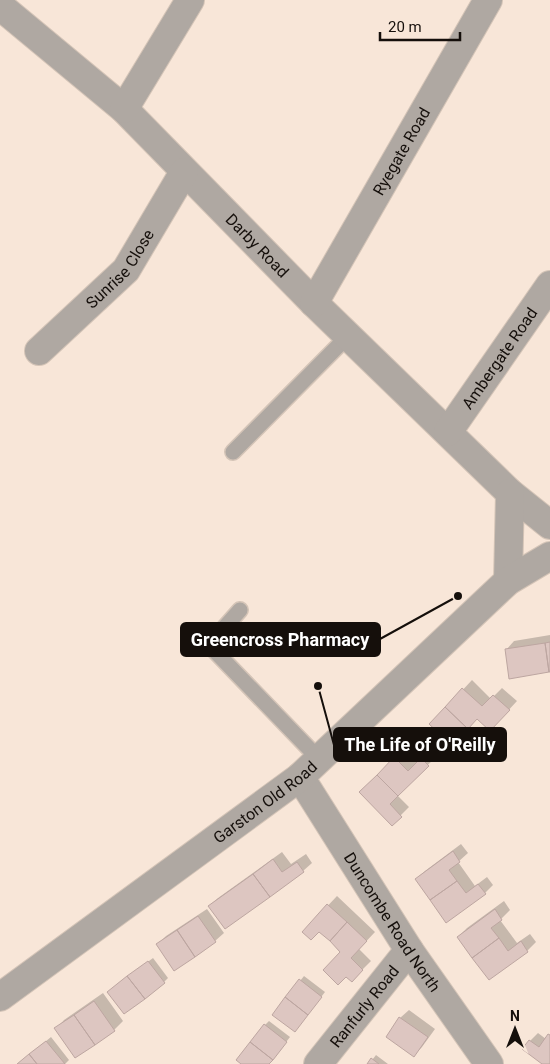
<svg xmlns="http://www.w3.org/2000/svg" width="550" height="1064" font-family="Roboto,sans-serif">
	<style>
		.shadow { fill: #0003 }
		.building { fill: #ddc6c1; stroke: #bda6a1 }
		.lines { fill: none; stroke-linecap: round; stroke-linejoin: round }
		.lane-casing { stroke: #d4c4b7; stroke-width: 18 }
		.street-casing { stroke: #d4c4b7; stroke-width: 30 }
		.lane { stroke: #afa8a2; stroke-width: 15 }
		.street { stroke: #afa8a2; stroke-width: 28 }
		.labels { text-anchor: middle; stroke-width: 5; stroke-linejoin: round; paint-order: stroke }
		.street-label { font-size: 16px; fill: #150f0b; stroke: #f8e6d8 }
		.leader { fill: none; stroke: #150f0b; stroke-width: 2 }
		.callout-dot { fill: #150f0b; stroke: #f8e6d8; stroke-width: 2 }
		.callout { fill: #150f0b; stroke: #150f0b; stroke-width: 2 }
		.callout-label { font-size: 18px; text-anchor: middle; font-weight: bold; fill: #fff }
	</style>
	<rect width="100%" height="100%" fill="#f8e6d8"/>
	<path class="shadow" d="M550 635V671L506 650 514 641Z
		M472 680 491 699 502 688 517 701 490 730 477 718 443 736 431 724Z
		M404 750 417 763 430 751 436 757 397 795 409 807 392 824 360 792Z
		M461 844 468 853 458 862 475 886 487 877 493 885 485 893 447 921 416 879 425 871Z
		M282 852 291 864 306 854 312 863 303 871 225 928 209 906 218 898Z
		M337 896 375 932 359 949 371 961 352 980 342 952 319 930 303 932Z
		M504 901 510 910 500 920 517 943 530 934 536 942 527 951 489 979 458 937 467 928Z
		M207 909 224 933 215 941 158 944 166 936Z
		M153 958 168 978 164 982 113 988Z
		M304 976 325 992 298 1027 273 1015Z
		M103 993 123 1021 114 1030 76 1057 56 1029 64 1020Z
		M409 1010 435 1029 422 1047 414 1055 400 1018Z
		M269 1021 290 1037 269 1064H243L265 1025Z
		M538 1033 546 1039 550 1034V1064H544L530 1041Z
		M51 1037 69 1060 65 1064H18Z
		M376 1055 388 1064H369Z"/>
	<path class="building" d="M550 642V672H549L545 643Z
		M545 643 549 672 509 679 505 649Z
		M462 688 482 706 493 695 510 710 490 731 477 719 468 729 445 707Z
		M445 707 468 729 443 756 432 746 442 736 429 724Z
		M394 757 408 771 421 758 429 766 398 796 377 775Z
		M377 775 398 796 390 804 402 817 392 826 359 792Z
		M453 851 460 862 449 870 457 881 430 900 415 879Z
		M273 859 282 872 297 862 304 872 270 897 253 874Z
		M253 874 270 897 225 929 208 906Z
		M457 881 466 893 478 884 486 894 446 923 430 900Z
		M327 904 347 922 330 941 319 932 311 940 302 932Z
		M495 909 502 920 491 928 499 938 472 958 457 937Z
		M198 916 216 942 195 957 177 930Z
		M347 922 367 941 351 958 363 970 352 982 346 977 338 985 323 970 340 952 330 941Z
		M177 930 195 957 174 971 156 944Z
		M499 938 508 951 521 941 528 952 489 980 472 958Z
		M148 961 165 983 145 999 127 976Z
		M127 976 145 999 124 1014 107 992Z
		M299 979 322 997 308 1015 285 997Z
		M285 997 308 1015 295 1032 272 1015Z
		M94 1001 115 1031 95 1045 74 1015Z
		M74 1015 95 1045 75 1058 54 1028Z
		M399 1017 428 1037 414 1057 386 1037Z
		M264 1024 287 1042 273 1060 250 1042Z
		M548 1034 550 1035V1064H542L522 1049 529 1040 539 1047Z
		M46 1041 65 1064H37L29 1054Z
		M250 1042 273 1060 269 1064H241L236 1060Z
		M29 1054 37 1064H17Z
		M371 1058 379 1064H367Z"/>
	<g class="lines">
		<g class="lane-casing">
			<path id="lane" d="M233 452 348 336
				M240 610 209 645 319 759"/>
		</g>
		<g class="street-casing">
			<g id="street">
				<path id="s1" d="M0 6 124 109 314 303 510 493 550 525"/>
				<path d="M124 109 190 0"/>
				<path id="s2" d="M314 303 488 0"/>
				<path id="s3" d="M39 351 126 270 184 172"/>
				<path id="s4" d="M448 432 550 285"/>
				<path d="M508 581 510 493"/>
				<path id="s5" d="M300 777 409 950 489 1064"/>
				<path id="s6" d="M0 997 300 777 508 581 550 556"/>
				<path id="s7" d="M318 1064 409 950"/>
			</g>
		</g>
		<use href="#lane" class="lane"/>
		<use href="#street" class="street"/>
	</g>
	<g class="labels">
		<g class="street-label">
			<text dy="6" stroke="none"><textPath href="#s2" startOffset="175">Ryegate Road</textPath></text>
			<text dy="6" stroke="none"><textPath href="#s1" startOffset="352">Darby Road</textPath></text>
			<text dy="6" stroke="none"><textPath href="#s3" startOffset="116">Sunrise Close</textPath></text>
			<text dy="6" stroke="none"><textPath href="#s4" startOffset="90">Ambergate Road</textPath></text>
			<text dy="6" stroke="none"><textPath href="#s6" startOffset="329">Garston Old Road</textPath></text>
			<text dy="6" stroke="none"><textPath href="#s5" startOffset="172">Duncombe Road North</textPath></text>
			<text dy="6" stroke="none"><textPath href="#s7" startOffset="74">Ranfurly Road</textPath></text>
		</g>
	</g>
	<path class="leader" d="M458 596L380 639M318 686L334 745"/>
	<g class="callout-dot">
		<circle cx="458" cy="596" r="5"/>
		<circle cx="318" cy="686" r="5"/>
	</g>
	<g class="callout">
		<rect x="181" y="623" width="199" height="33" rx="5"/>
		<rect x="334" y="728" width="172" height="33" rx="5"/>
	</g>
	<g class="callout-label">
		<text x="280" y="646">Greencross Pharmacy</text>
		<text x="420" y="751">The Life of O'Reilly</text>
	</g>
	<g transform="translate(515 1029)" stroke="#f8e6d8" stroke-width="4" paint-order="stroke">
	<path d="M0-4L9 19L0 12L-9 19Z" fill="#150f0b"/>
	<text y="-8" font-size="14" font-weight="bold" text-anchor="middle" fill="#150f0b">N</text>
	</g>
	<path d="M380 32v8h80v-8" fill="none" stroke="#150f0b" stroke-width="2.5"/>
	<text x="388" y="32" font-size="15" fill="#150f0b" stroke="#f8e6d8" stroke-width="4" paint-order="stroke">20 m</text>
</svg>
